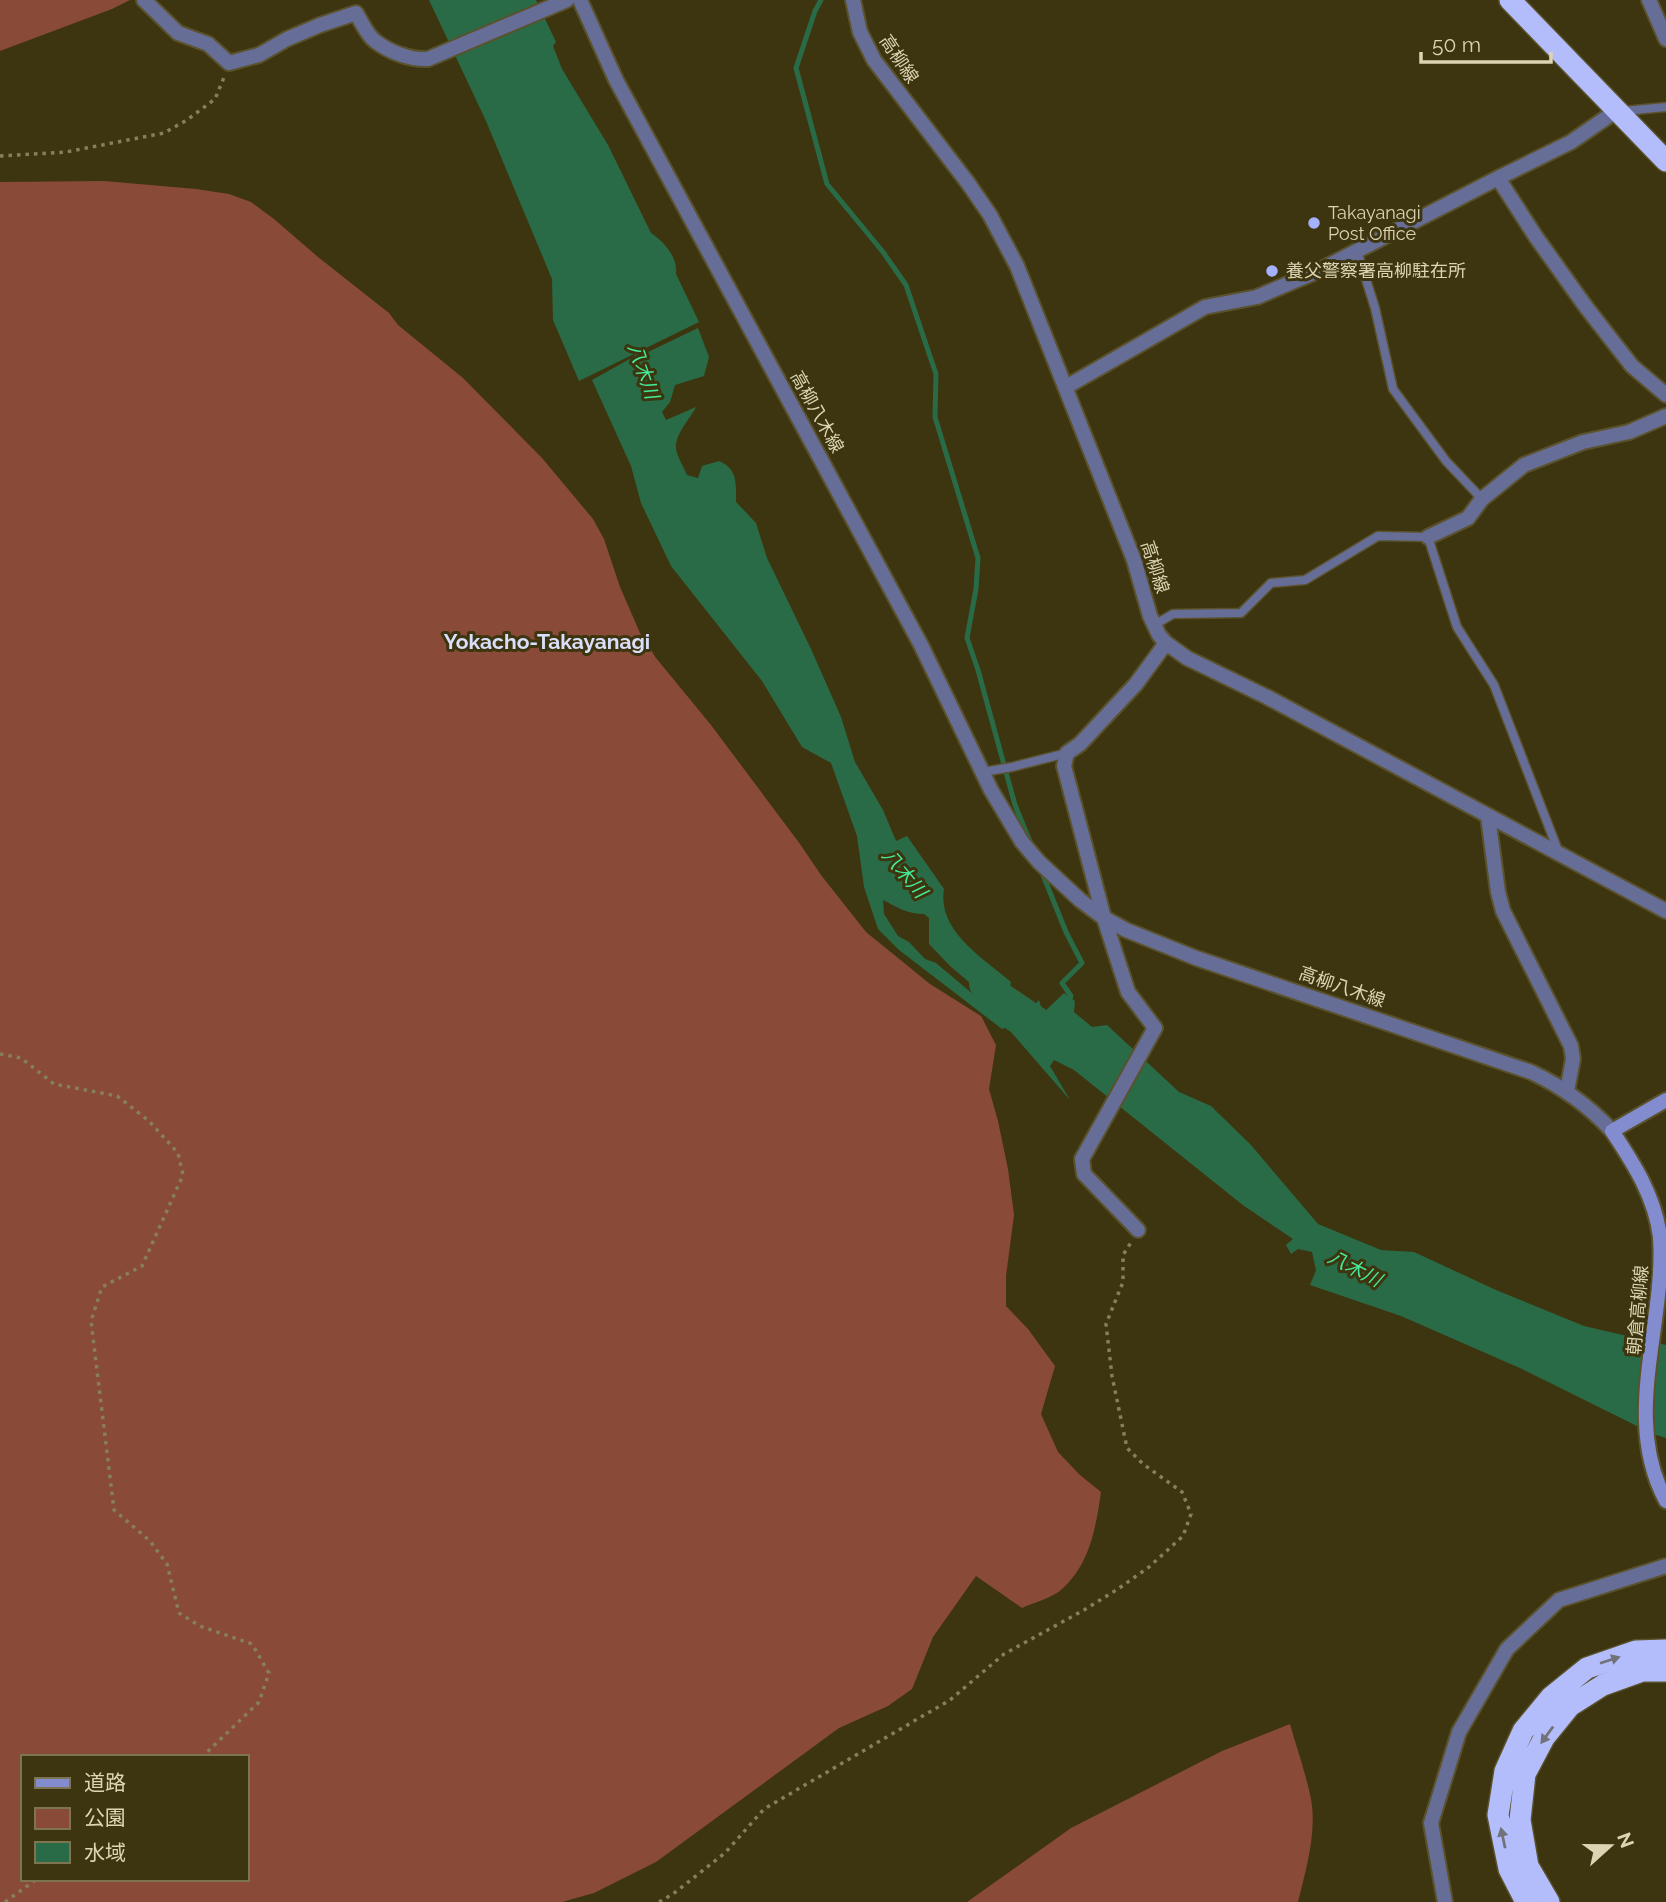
<svg xmlns="http://www.w3.org/2000/svg" width="1666" height="1902" font-family="Raleway,'Noto Sans JP',sans-serif">
	<style>
		.green { fill: #894a38; fill-rule: evenodd }
		.water { fill: #2a6b47; fill-rule: evenodd }
		.lines { fill: none; stroke-linecap: round; stroke-linejoin: round }
		.stream { stroke: #2a6b47; stroke-width: 5 }
		.river { stroke: #2a6b47; stroke-width: 32 }
		.lane-casing { stroke: #5a522c; stroke-width: 11 }
		.street-casing { stroke: #5a522c; stroke-width: 18 }
		.secondary-casing { stroke: #5a522c; stroke-width: 18 }
		.highway-casing { stroke: #5a522c; stroke-width: 24 }
		.path { stroke: #877f5b; stroke-width: 3.5; stroke-dasharray: 3.5 5; stroke-linecap: butt }
		.lane { stroke: #666d97; stroke-width: 8 }
		.street { stroke: #666d97; stroke-width: 14 }
		.secondary { stroke: #828ccf; stroke-width: 14 }
		.highway { stroke: #b3bdfb; stroke-width: 21 }
		.oneway { fill: #727279 }
		.poi-dot { fill: #a5b1fc; stroke: #3d350f; stroke-width: 2.5 }
		.labels { text-anchor: middle; stroke-width: 6; stroke-linejoin: round; paint-order: stroke }
		.street-label { font-size: 18px; fill: #dcd4b2; stroke: #3d350f }
		.poi-label { font-size: 18px; fill: #dcd4b2; stroke: #3d350f; text-anchor: start }
		.water-label { font-size: 19px; font-style: italic; fill: #44e896; stroke: #3d350f }
		.quarter-label { font-size: 21px; font-weight: bold; fill: #d9dffb; stroke: #3d350f }
	</style>
	<rect width="100%" height="100%" fill="#3d350f"/>
	<path class="green" d="M0 0H130L112 9 0 51Z
		M104 181 196 189 229 194 251 202 274 219 318 257 389 313 398 325 463 378 542 458 593 519 604 539 620 587 640 633 656 658 711 725 800 844 821 875 866 932 930 984 981 1016 996 1045 989 1089 998 1121 1008 1169 1014 1215 1006 1276V1306L1028 1329 1055 1366 1041 1414 1058 1452 1080 1475 1101 1492C1096 1527 1090 1564 1062 1589 1054 1597 1033 1603 1022 1608L976 1576 933 1637 912 1689 888 1706 839 1728 656 1862 594 1893 562 1902H0V182ZM23 1757H247V1879H23Z
		M1290 1724C1297 1749 1306 1774 1311 1799 1317 1832 1306 1870 1298 1902H967L1071 1828 1222 1751Z"/>
	<path class="water" d="M429 0H536L556 42 553 46 562 69 608 145 651 233C664 242 678 257 676 274L699 322 644 349 646 353 698 328 709 357 704 376 675 385 670 402 662 412 666 420 696 407C690 419 675 434 676 448 677 457 684 467 687 475L698 478 702 466 719 461C738 469 736 484 736 502L756 523 767 558 811 649 841 717 855 762 883 810 896 841 907 836 944 889C937 931 983 958 1011 982L1010 988 1021 997 1017 1005 1020 1010 1010 1022 1017 1027 1039 1000 1043 1013 1064 993 1075 1001 1074 1012 1092 1027 1107 1025 1179 1092 1211 1106 1251 1145 1318 1224 1381 1250 1414 1252 1496 1290 1584 1326 1666 1345V1438L1653 1434 1522 1369 1401 1316 1310 1285 1316 1270 1312 1252 1298 1249 1291 1254 1286 1245 1293 1239 1244 1206 1074 1070 1054 1060 1050 1066 1070 1100 1011 1032 1005 1028 1002 1029 899 950 878 929 864 887 857 836 831 763 802 747 762 681 671 566 641 503 631 466 592 380 635 356 634 354 579 381 553 320 552 279 486 121ZM883 900C897 907 907 914 924 914L929 918V944L950 966 996 1005 993 1011 936 963 925 959 909 942 898 936 884 914Z"/>
	<g class="lines">
		<path class="stream" d="M821 0 815 11 796 68 827 184 883 252 906 285 936 374 935 417 978 558 976 589 967 638 978 670 1015 805 1031 844
			M1041 870 1066 932 1082 963 1062 983 1071 996 1069 1001"/>
		<path class="river" d="M985 984 997 996 1062 1040"/>
		<g class="lane-casing">
			<path id="lane" d="M1624 111 1666 107
				M1357 251 1375 308 1393 389 1446 461 1482 499
				M1154 625 1173 614 1241 613 1271 583 1305 580 1378 536 1428 537 1457 627 1494 685 1559 853
				M983 772 1012 767 1067 753"/>
		</g>
		<g class="street-casing">
			<path id="street" d="M144 0 178 33 208 44 229 63 259 55 287 39 320 25 356 13C361 21 367 35 375 41 389 52 410 60 428 59L567 0
				M580 0 616 80 921 645 991 790 1022 842 1039 862 1080 900 1104 918 1126 930 1196 958 1531 1072C1563 1087 1588 1105 1612 1131
				M853 0 860 32 874 60 968 183 990 215 1017 266 1134 560 1150 616 1159 635 1166 643 1187 658 1267 697 1666 911
				M1649 0 1666 39
				M1498 178 1536 237 1586 307 1632 366 1666 395
				M1066 387 1205 307 1257 297 1318 271 1498 178 1571 142 1616 111
				M1428 537 1468 518 1482 499 1524 465 1583 442 1629 432 1666 416
				M1488 816 1498 892 1503 911 1571 1046 1573 1059 1567 1091
				M1138 1230 1084 1174 1082 1159 1155 1028 1128 992 1104 918 1064 766 1067 753 1080 744 1136 684 1166 643
				M1445 1902 1431 1823 1459 1732 1507 1649 1559 1600 1666 1566"/>
		</g>
		<g class="secondary-casing">
			<path id="secondary" d="M1666 1100 1612 1131C1634 1164 1655 1197 1660 1237 1666 1324 1621 1418 1666 1501"/>
		</g>
		<g class="highway-casing">
			<path id="highway" d="M1510 0 1666 161
				M1526 1902 1509 1869 1498 1815 1505 1771 1523 1731 1551 1697 1587 1668 1636 1651 1666 1650
				M1549 1902 1528 1866 1520 1820 1525 1774 1544 1738 1570 1706 1603 1685 1642 1671H1666"/>
		</g>
		<path class="path" d="M0 156 66 152 164 133 187 120 215 99 225 75
			M0 1054 21 1058 54 1084 117 1096 149 1121 178 1153 183 1175 142 1266 102 1287 91 1321 114 1510 150 1541 167 1564 179 1613 200 1626 252 1644 269 1673 259 1702 202 1757
			M5 1902 37 1879
			M659 1902 673 1894 725 1853 764 1809 950 1700 1004 1654 1084 1610 1118 1589 1149 1567 1183 1536 1191 1514 1182 1492 1143 1464 1127 1448 1112 1376 1106 1324 1123 1282V1255L1132 1241"/>
		<use href="#lane" class="lane"/>
		<use href="#street" class="street"/>
		<use href="#secondary" class="secondary"/>
		<use href="#highway" class="highway"/>
	</g>
	<defs><path id="oneway-solid" d="M-6-.8H1V-3.2L6.5 0L1 3.2V.8H-6Z" transform="scale(1.75)"/></defs>
	<g class="oneway">
		<use href="#oneway-solid" transform="translate(1610 1660) rotate(-18)"/>
		<use href="#oneway-solid" transform="translate(1547 1735) rotate(126)"/>
		<use href="#oneway-solid" transform="translate(1503 1838) rotate(-102)"/>
	</g>
	<g class="poi-dot">
		<circle cx="1314" cy="223" r="7"/>
		<circle cx="1272" cy="271" r="7"/>
	</g>
	<g class="labels">
		<g class="street-label">
			<text transform="translate(899 59) rotate(56)" y="6">高柳線</text>
			<text transform="translate(817 412) rotate(61)" y="6">高柳八木線</text>
			<text transform="translate(1155 567) rotate(72)" y="6">高柳線</text>
			<text transform="translate(1342 987) rotate(19)" y="6">高柳八木線</text>
			<text transform="translate(1638 1310) rotate(-85)" y="6">朝倉高柳線</text>
		</g>
		<g class="poi-label">
			<text x="1328" y="219">Takayanagi<tspan x="1328" dy="21">Post Office</tspan></text>
			<text x="1286" y="277">養父警察署高柳駐在所</text>
		</g>
		<g class="water-label">
			<text transform="translate(644 371) rotate(71)" y="7">八木川</text>
			<text transform="translate(905 873) rotate(50)" y="7">八木川</text>
			<text transform="translate(1355 1268) rotate(27)" y="7">八木川</text>
		</g>
		<g class="quarter-label">
			<text x="547" y="649">Yokacho-Takayanagi</text>
		</g>
	</g>
	<rect x="21" y="1755" width="228" height="126" fill="#3d350f" stroke="#7d7550" stroke-width="2"/>
	<rect x="35" y="1778" width="35" height="10" fill="#828ccf" stroke="#7d7550" stroke-width="2"/>
	<text x="84" y="1790" font-size="21" fill="#dcd4b2">道路</text>
	<rect x="35" y="1808" width="35" height="21" fill="#894a38" stroke="#7d7550" stroke-width="2"/>
	<text x="84" y="1825" font-size="21" fill="#dcd4b2">公園</text>
	<rect x="35" y="1842" width="35" height="21" fill="#2a6b47" stroke="#7d7550" stroke-width="2"/>
	<text x="84" y="1860" font-size="21" fill="#dcd4b2">水域</text>
	<g transform="translate(1610 1846) rotate(69)" stroke="#3d350f" stroke-width="5" paint-order="stroke">
	<path d="M0-5L12 26L0 18L-12 26Z" fill="#dcd4b2"/>
	<text y="-10" font-size="19" font-weight="bold" text-anchor="middle" fill="#dcd4b2">N</text>
	</g>
	<path d="M1421 52v10h130v-10" fill="none" stroke="#dcd4b2" stroke-width="3.5"/>
	<text x="1432" y="52" font-size="21" fill="#dcd4b2" stroke="#3d350f" stroke-width="5" paint-order="stroke">50 m</text>
</svg>
